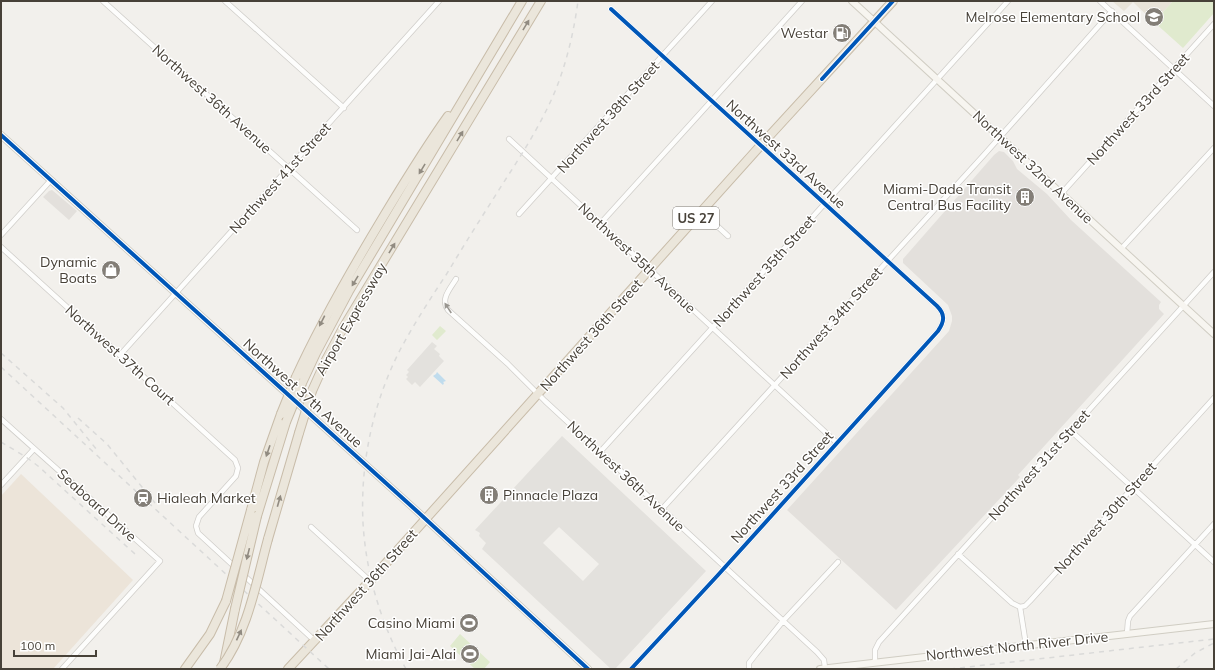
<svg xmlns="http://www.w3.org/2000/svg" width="1215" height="670" font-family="Mulish,sans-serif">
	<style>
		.commercial { fill: #ece4d9 }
		.industrial { fill: #e3e0dc }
		.education { fill: #e8e3d8 }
		.green { fill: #e0eace }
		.parking { fill: #e3e1dd; fill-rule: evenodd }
		.water { fill: #c0dced }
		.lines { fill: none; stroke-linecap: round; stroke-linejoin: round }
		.street-casing { stroke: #d0ceca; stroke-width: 6 }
		.secondary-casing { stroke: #d0cdc3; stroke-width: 8 }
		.highway-casing { stroke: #c8bca9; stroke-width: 10 }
		.street { stroke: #fdfdfc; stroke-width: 4.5 }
		.secondary { stroke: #f7f5f0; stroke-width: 6 }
		.highway { stroke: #ebe6db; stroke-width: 8 }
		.rail { stroke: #dadad9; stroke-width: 1.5; stroke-dasharray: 5 5; stroke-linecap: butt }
		.highway-bridge-casing { stroke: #c8bca9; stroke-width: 10; stroke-linecap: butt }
		.highway-bridge { stroke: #ebe6db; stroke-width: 8 }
		.cycleway-casing { stroke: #fff; stroke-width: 6 }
		.cycleway { stroke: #0057b8; stroke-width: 4 }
		.oneway { fill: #918b81 }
		.oneway2 { fill: #999690 }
		.labels { text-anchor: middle; stroke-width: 3; stroke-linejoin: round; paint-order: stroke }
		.shield { fill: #fff; stroke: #7e7a74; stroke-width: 1 }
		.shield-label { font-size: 13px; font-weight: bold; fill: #474138 }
		.poi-label { font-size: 14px; fill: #474138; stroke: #fff; text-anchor: end }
		.street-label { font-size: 14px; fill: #474138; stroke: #fff }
	</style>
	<rect width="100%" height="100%" fill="#f2f0ec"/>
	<path class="commercial" d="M21 474 133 580 53 669H1V496Z"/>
	<path class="industrial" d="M999 151 1004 152 1013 161 1017 169 1047 194 1071 220 1161 302 1159 305V309L1164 314 1018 475 1020 477 896 610 787 510 949 331 952 321V316L948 305 903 263V259L994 155Z
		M52 190 77 211 69 220 43 197 49 191Z"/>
	<path class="education" d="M1112 1H1173L1154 22 1133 2 1124 11Z"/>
	<path class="green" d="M1173 1H1214V13L1183 48 1154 22Z
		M440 326 446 331 437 340 432 335Z
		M460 634 490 662 484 669H475L450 646Z"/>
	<path class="parking" d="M432 342 437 346 434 349 440 354 439 356 444 361 420 387 415 382 412 385 406 379 408 377 406 375 409 372 407 370Z
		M562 436 706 571 616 668 611 669 482 549 486 543 479 536 480 533 475 530ZM559 527 599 564 583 581 543 543Z"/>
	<path class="water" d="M437 372 446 381 443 382 444 383 443 385 433 376 436 374Z"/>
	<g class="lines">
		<g class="street-casing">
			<path id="street" d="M103 1 357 230
				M225 1 344 108
				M1100 1 1214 106
				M611 9 937 306C945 314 945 321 938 331L718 575 631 669
				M509 139 837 443
				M1061 194 1214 24
				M702 212 728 236
				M519 214 712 1
				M600 224 802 1
				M1 235 51 180
				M1 247 235 460 238 468 236 476 199 517 196 526 198 533 315 641
				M1121 249 1214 148
				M456 279C450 289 440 299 448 310L508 364 545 401 817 652 824 660 825 668
				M120 355 439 1
				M1 419 160 561 62 669
				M1071 431 1214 562
				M600 452 1008 1
				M1 485 34 449
				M662 509 983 156 1112 11
				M311 527 370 581
				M958 554 1012 603 1020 607
				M1020 607 1025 606 1030 601 1214 398
				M1020 607 1026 645
				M1127 634 1128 621 1130 616 1214 524
				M875 662V650L879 642 1214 272
				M749 669V663L756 654 783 621 838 562"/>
		</g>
		<g class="secondary-casing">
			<path id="secondary" d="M852 1 1214 334
				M1 135 419 513 588 669
				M820 669 1214 624"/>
		</g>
		<g class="highway-casing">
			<path id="highway" d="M296 377C322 320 353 267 385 214 405 181 425 148 448 116
				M302 383 316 353 349 291 522 1
				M312 391 326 360 343 328 541 1
				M251 510 264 462 281 414
				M257 516 286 422
				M268 539 299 433
				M224 663 235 609
				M185 669 210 634 226 601
				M288 669 370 581 761 145 893 1"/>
		</g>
		<use href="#street" class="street"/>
		<use href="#secondary" class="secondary"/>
		<use href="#highway" class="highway"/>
		<path class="rail" d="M1 353 63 408 97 450
			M1 367 329 669
			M78 418 107 444 155 503
			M1 442 26 457 38 466 135 554
			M406 669C381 624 366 574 363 523 360 463 373 403 400 350 414 324 430 299 446 275 464 245 483 215 502 185 522 154 542 123 556 89 567 61 574 31 578 1
			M950 669 1214 639
			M1176 669 1195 653 1214 643"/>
		<g class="highway-bridge-casing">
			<path id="highway-bridge" d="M281 414 296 377
				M286 422 302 383
				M299 433 312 391
				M226 601 251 510
				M235 609 257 516
				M220 669C248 632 256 583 268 539"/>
		</g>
		<use href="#highway-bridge" class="highway-bridge"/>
		<g class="cycleway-casing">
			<path id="cycleway" d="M611 9 937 306C945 314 945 321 938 331L718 575 631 669
				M822 79 893 1
				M1 135 419 513 588 669"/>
		</g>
		<use href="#cycleway" class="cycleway"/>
	</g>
	<defs><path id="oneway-solid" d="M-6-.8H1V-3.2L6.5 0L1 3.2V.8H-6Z"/></defs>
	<g class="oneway">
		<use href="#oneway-solid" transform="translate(526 25) rotate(-59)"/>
		<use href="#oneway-solid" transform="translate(460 136) rotate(-59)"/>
		<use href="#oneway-solid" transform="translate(422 169) rotate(121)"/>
		<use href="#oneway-solid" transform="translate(392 248) rotate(-59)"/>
		<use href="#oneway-solid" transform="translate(355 281) rotate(121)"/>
		<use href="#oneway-solid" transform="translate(322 321) rotate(117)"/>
		<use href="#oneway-solid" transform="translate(268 451) rotate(109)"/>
		<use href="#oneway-solid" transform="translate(279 501) rotate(-74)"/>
		<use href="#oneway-solid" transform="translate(248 554) rotate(104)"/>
		<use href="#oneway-solid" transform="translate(239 635) rotate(-65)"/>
	</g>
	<use class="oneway2" href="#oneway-solid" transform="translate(448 308) rotate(-123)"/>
	<defs>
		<g id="school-disc" transform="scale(1)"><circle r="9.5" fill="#837e77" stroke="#fff"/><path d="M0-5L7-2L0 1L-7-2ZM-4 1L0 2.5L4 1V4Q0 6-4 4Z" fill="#fff"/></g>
		<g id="fuel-disc" transform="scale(1)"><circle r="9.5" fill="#837e77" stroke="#fff"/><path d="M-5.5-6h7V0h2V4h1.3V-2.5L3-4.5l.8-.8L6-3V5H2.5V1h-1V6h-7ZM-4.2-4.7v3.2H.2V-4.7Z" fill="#fff"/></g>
		<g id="building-disc" transform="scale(1)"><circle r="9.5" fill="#837e77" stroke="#fff"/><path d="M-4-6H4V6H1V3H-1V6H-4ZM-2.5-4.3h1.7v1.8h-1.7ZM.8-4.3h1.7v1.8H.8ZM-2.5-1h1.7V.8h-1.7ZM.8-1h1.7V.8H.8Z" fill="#fff"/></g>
		<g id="shop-disc" transform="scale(1)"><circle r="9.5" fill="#837e77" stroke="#fff"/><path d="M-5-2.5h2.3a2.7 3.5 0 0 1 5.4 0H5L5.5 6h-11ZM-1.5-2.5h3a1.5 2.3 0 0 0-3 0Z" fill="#fff"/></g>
		<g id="station-disc" transform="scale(1)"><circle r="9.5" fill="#837e77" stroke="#fff"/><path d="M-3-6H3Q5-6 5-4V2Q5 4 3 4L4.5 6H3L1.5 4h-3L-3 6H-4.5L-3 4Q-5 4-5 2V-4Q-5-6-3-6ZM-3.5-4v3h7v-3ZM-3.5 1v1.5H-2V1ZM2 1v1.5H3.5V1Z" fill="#fff"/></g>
		<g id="stadium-disc" transform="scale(1)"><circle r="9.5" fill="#837e77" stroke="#fff"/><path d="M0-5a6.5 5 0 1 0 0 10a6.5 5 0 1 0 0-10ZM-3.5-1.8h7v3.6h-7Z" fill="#fff"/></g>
	</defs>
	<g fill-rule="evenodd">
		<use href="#school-disc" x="1154" y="17"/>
		<use href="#fuel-disc" x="842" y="33"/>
		<use href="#building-disc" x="1025" y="197"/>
		<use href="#shop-disc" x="111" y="270"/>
		<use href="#building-disc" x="489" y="495"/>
		<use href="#station-disc" x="143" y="498"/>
		<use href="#stadium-disc" x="469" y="623"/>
		<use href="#stadium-disc" x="470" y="654"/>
	</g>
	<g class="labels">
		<rect class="shield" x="673" y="207" width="46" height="22" rx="3"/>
		<g class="shield-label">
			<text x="696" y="223">US 27</text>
		</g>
		<g class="poi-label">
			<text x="1140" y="22">Melrose Elementary School</text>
			<text x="828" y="38">Westar</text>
			<text x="1011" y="194">Miami-Dade Transit<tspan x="1011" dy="16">Central Bus Facility</tspan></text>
			<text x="97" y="267">Dynamic<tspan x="97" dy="16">Boats</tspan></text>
			<text x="503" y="500" text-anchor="start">Pinnacle Plaza</text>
			<text x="157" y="503" text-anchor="start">Hialeah Market</text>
			<text x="455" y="628">Casino Miami</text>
			<text x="456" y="659">Miami Jai-Alai</text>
		</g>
		<g class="street-label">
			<text transform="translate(212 99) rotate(42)" y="5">Northwest 36th Avenue</text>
			<text transform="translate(1138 109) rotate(-48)" y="5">Northwest 33rd Street</text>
			<text transform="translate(608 117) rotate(-48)" y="5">Northwest 38th Street</text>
			<text transform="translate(786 154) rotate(42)" y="5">Northwest 33rd Avenue</text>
			<text transform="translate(1033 167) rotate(43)" y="5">Northwest 32nd Avenue</text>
			<text transform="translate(280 178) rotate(-48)" y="5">Northwest 41st Street</text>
			<text transform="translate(637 258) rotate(43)" y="5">Northwest 35th Avenue</text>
			<text transform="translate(764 271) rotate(-48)" y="5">Northwest 35th Street</text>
			<text transform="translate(351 319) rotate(-60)" y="5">Airport Expressway</text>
			<text transform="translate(831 323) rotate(-48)" y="5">Northwest 34th Street</text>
			<text transform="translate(591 335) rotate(-48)" y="5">Northwest 36th Street</text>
			<text transform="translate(120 355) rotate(42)" y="5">Northwest 37th Court</text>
			<text transform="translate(303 393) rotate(42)" y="5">Northwest 37th Avenue</text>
			<text transform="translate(1039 465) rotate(-48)" y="5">Northwest 31st Street</text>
			<text transform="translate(626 476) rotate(43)" y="5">Northwest 36th Avenue</text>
			<text transform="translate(782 487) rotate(-48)" y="5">Northwest 33rd Street</text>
			<text transform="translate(97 505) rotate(42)" y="5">Seaboard Drive</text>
			<text transform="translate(1105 518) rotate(-48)" y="5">Northwest 30th Street</text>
			<text transform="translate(366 585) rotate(-48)" y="5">Northwest 36th Street</text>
			<text transform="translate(1017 646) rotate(-6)" y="5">Northwest North River Drive</text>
		</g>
	</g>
	<rect width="1215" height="670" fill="none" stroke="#474138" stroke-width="4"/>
	<path d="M14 650v6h82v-6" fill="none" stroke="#474138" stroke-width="2"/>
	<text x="20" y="650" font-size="12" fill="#474138" stroke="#ffffff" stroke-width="3" paint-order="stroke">100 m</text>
</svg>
